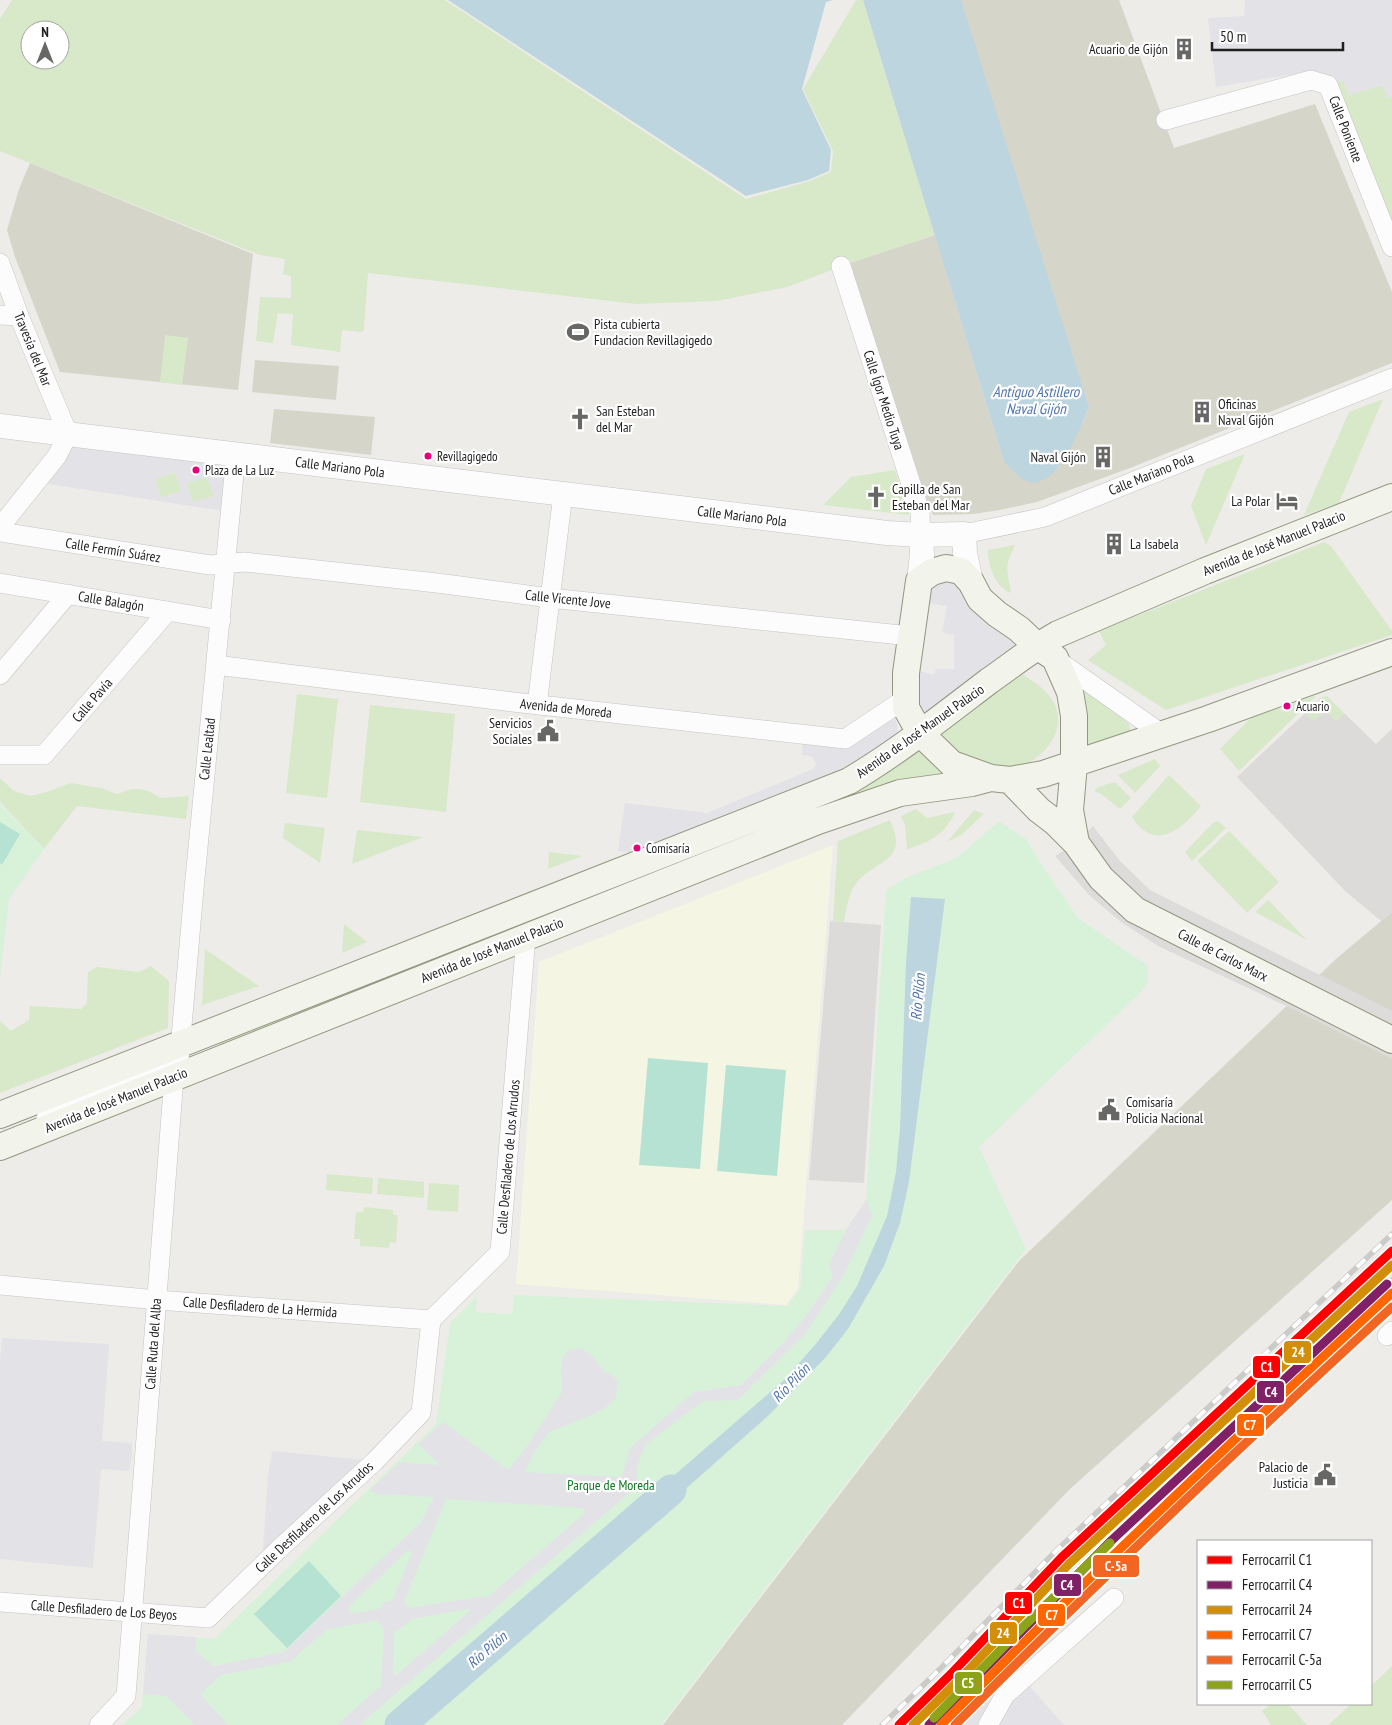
<svg xmlns="http://www.w3.org/2000/svg" width="1392" height="1725" font-family="'PT Sans Narrow',sans-serif">
	<style>
		.residential { fill: #dcdbd9 }
		.education { fill: #f5f5e4 }
		.construction { fill: #d5d5ca }
		.grass { fill: #d7e9c9; fill-rule: evenodd }
		.park { fill: #d8f2da }
		.pitch { fill: #b5e2d3 }
		.plaza { fill: #e3e2e6; fill-rule: evenodd }
		.water { fill: #bdd5de }
		.pier { fill: #dddcdb }
		.lines { fill: none; stroke-linecap: round; stroke-linejoin: round }
		.river { stroke: #bdd5de; stroke-width: 31 }
		.minor-casing { stroke: #c4c4c2; stroke-width: 20 }
		.tertiary-casing { stroke: #c4c4c2; stroke-width: 25 }
		.secondary-casing { stroke: #939681; stroke-width: 28 }
		.minor { stroke: #fcfcfc; stroke-width: 19 }
		.tertiary { stroke: #fcfcfc; stroke-width: 24 }
		.secondary { stroke: #f2f3eb; stroke-width: 26 }
		.rail-casing { stroke: #cbcbca; stroke-width: 5.5 }
		.rail { stroke: #fff; stroke-width: 4; stroke-dasharray: 11; stroke-linecap: butt }
		.rail-1-casing { stroke: #fff; stroke-width: 12 }
		.rail-2-casing { stroke: #fff; stroke-width: 12 }
		.rail-3-casing { stroke: #fff; stroke-width: 12 }
		.rail-4-casing { stroke: #fff; stroke-width: 12 }
		.rail-5-casing { stroke: #fff; stroke-width: 12 }
		.rail-6-casing { stroke: #fff; stroke-width: 12 }
		.rail-1 { stroke: #f00; stroke-width: 9 }
		.rail-2 { stroke: #802168; stroke-width: 9 }
		.rail-3 { stroke: #d28e06; stroke-width: 9 }
		.rail-4 { stroke: #f60; stroke-width: 9 }
		.rail-5 { stroke: #f26522; stroke-width: 9 }
		.rail-6 { stroke: #8da41a; stroke-width: 9 }
		.bus-dot { fill: #e5007d; stroke: #fff; stroke-width: 2 }
		.labels { text-anchor: middle; stroke-width: 4.5; stroke-linejoin: round; paint-order: stroke }
		.bus-label { font-size: 13px; fill: #1f1f1f; stroke: #fff; text-anchor: start }
		.poi-label { font-size: 14px; fill: #1f1f1f; stroke: #fff; text-anchor: start }
		.street-label { font-size: 14px; fill: #1f1f1f; stroke: #fff }
		.park-label { font-size: 14px; fill: #127824; stroke: #fff }
		.water-label { font-size: 15px; font-style: italic; fill: #5075aa; stroke: #fff }
		.line-badge { stroke: #fff; stroke-width: 2 }
		.badge-label { font-size: 14px; text-anchor: middle; font-weight: bold; fill: #fff }
	</style>
	<rect width="100%" height="100%" fill="#edece8"/>
	<path class="residential" d="M1326 711 1336 721 1344 713 1376 744 1392 729V912L1381 921 1345 891 1237 777 1305 713 1313 720Z
		M830 921 881 925 864 1183 809 1180Z"/>
	<path class="education" d="M833 845 798 1289 786 1305 516 1284 539 962Z"/>
	<path class="construction" d="M958 0H1119L1174 148 1315 104 1392 292V363L1130 468 1037 502 1000 510 973 514 933 515 928 504 850 263 935 235 1004 462 1058 468 1084 420 1089 407Z
		M30 163 253 254 238 390 60 372 15 257 7 230 19 189Z
		M255 360 339 366 336 400 252 392Z
		M274 409 375 417 371 455 270 443Z
		M1392 912V1200L1070 1489 842 1725H663L1019 1261 1337 958Z"/>
	<path class="grass" d="M12 0H445L746 199 810 181 831 172 833 151 803 89 856 0H863L935 235 850 263 787 287 717 301 637 304 368 273 364 329 362 332 342 330 340 352 291 345 293 314 278 313 273 343 256 341 260 297 291 298V276L283 274 285 259 260 255 0 151V19ZM30 30H60V60H30Z
		M1343 81 1349 95 1382 85 1388 98 1392 96V247L1328 85Z
		M165 335 188 338 182 385 160 382Z
		M1383 399 1339 503 1304 515 1349 412Z
		M1245 454 1206 545 1191 506 1206 469Z
		M895 470 909 515 823 505 851 477Z
		M175 472 182 491 161 498 155 479Z
		M207 477 214 496 193 503 187 483Z
		M1324 542 1331 546 1392 631V635L1166 710 1088 660 1106 645 1099 631Z
		M1014 545C1015 549 1011 553 1009 559 1005 569 1009 580 1011 591L1010 593C995 586 988 566 988 550Z
		M1024 675C1035 683 1046 689 1053 701 1069 729 1044 761 1016 767 1011 768 1005 766 1001 766 975 763 955 751 936 735L1014 676Z
		M1076 681 1129 724 1130 731 1085 747Z
		M297 694 338 699 327 798 286 793Z
		M1317 695 1239 771 1220 749 1252 717 1280 708 1281 711 1293 708 1292 704Z
		M1327 696 1344 713 1336 721 1325 711 1313 721 1305 713 1322 697Z
		M370 705 455 714 446 812 360 802Z
		M920 748 959 774 224 1048 219 1042Z
		M1155 759 1160 766 1135 793 1118 775Z
		M1169 775 1201 806C1182 829 1155 853 1132 817Z
		M0 778 14 791 30 796 46 792 71 783 101 788 117 794 132 789H140L148 791 161 798 189 796 186 819 77 806 44 849 0 802Z
		M1115 782 1131 798 1120 809 1101 794 1094 791 1098 787Z
		M916 809 927 818 955 812C945 835 930 842 907 849L905 825 901 816Z
		M974 810 984 814 961 835 947 842Z
		M890 820C910 864 875 858 855 885 848 896 846 910 844 922L833 921 838 841Z
		M1218 821 1226 828 1192 861 1185 852 1213 823Z
		M285 823 325 828 320 863 283 838Z
		M357 830 423 837 352 864Z
		M1229 831 1279 882 1247 913 1197 861Z
		M549 852 582 856 548 869Z
		M1268 900 1307 940 1255 912Z
		M344 924 367 942 342 953Z
		M205 949 259 986 202 1005Z
		M151 966 169 981 168 1028 0 1093V1021L11 1031 29 1020 30 1006 81 1009 87 1003 88 972 97 967 139 972Z
		M327 1174 373 1178 372 1194 326 1190Z
		M378 1178 424 1182V1198L377 1194Z
		M429 1183 459 1185 458 1212 427 1210Z
		M364 1207 393 1210V1215H398L396 1243 390 1242 389 1248 360 1246V1239H354L356 1212H363Z
		M1392 1666V1725H1328L1351 1704H1371V1686Z
		M1271 1704H1288L1307 1725H1271L1262 1711Z"/>
	<path class="park" d="M0 804 44 849 9 899 0 978V863L2 865 20 834 0 822Z
		M999 821 1027 840 1040 862 1078 918 1148 966V982L1139 994 979 1147 1026 1249 661 1725H122L142 1707 148 1634 214 1639 436 1424 450 1323 477 1296 476 1312 512 1314 514 1295 787 1306 800 1289 805 1230H846L866 1200 886 890 905 878 957 858Z"/>
	<path class="pitch" d="M0 822 20 834 2 865 0 863Z
		M648 1058 708 1063 700 1169 639 1165Z
		M726 1065 786 1070 777 1176 717 1171Z
		M309 1561 341 1596 287 1648 254 1614Z"/>
	<path class="plaza" d="M1245 0H1392V96L1388 98 1382 85 1349 95 1343 81 1328 85 1313 71 1216 87 1208 18 1244 16Z
		M68 434 236 454 230 512 36 482ZM175 472 181 491 161 498 155 479ZM207 477 214 496 193 502 187 483Z
		M945 574 1016 643V646L924 715 915 696V670L934 675 936 669H954V635L942 632 947 606 928 603 931 586Z
		M894 715 897 725V735L852 766 632 853 618 851 625 803 707 813 813 769 816 764 814 759 811 756 802 755 803 740Z
		M866 1200 872 1215 845 1273 805 1334 738 1400 703 1401 645 1445 637 1467 636 1487 359 1725H337L381 1686 384 1630 377 1620 326 1630 290 1662 221 1675 200 1694 228 1725H195L166 1696 143 1694 148 1634 196 1637V1652L214 1666 284 1652 421 1522 434 1497 377 1494 370 1490 400 1462 437 1465 438 1463 419 1445H417L443 1422 508 1470 528 1445 562 1392 561 1366 563 1357 569 1350 581 1348 592 1356 602 1369 618 1380 616 1398 605 1408 592 1415 549 1432 533 1454 525 1472 619 1477 622 1476 630 1448 694 1392 741 1385 785 1341 806 1316 833 1276 829 1265 846 1230ZM446 1499 582 1508 586 1512 488 1597 473 1598 408 1608 404 1602ZM408 1550 412 1552 393 1600 384 1602 379 1609 351 1614 348 1608ZM468 1609 471 1610 398 1674 393 1675 394 1633 409 1622 411 1619Z
		M2 1338 109 1344 102 1441 132 1443V1456L129 1471 101 1469 93 1568 0 1559V1362Z
		M272 1451 375 1461 262 1565 268 1476Z
		M1018 1673 1064 1725H963Z"/>
	<path class="water" d="M448 0H833L826 2 802 89 831 150 829 171 808 180 746 196Z
		M863 0H961L1089 407C1080 429 1055 496 1024 480 1017 476 1010 467 1004 462Z
		M911 897 945 899 909 1182 900 1223 884 1266 848 1329 826 1357 769 1415 645 1525 633 1511 783 1381 815 1345 840 1313 857 1286 887 1216 896 1172 900 1129 906 963Z"/>
	<path class="pier" d="M1093 826 1120 861 1150 890 1392 1011V1059L1299 1012 1158 946 1121 922 1090 896 1055 856 1076 843Z"/>
	<g class="lines">
		<path class="river" d="M400 1725 671 1490"/>
		<g class="minor-casing">
			<path id="minor" d="M1166 120 1311 80 1328 85 1392 247
				M0 263 19 316 68 434 57 456 0 527
				M841 266 920 512 921 535
				M0 315 19 316
				M0 532 210 565 245 562 437 583 550 598 910 636
				M964 534 1045 517 1392 378
				M0 583 221 620
				M1057 660 1162 734
				M216 665 513 702 845 739 905 699
				M0 675 68 594
				M537 705 563 494
				M0 755H44L168 611
				M46 1118 68 1106 179 1060 194 889 236 454
				M0 1285 157 1300 431 1320
				M1387 1336 1392 1331
				M0 1602 208 1618 278 1550 375 1461 421 1413 431 1320 500 1252 526 936
				M99 1725 126 1696 174 1077
				M988 1725 1005 1695 1114 1598"/>
		</g>
		<g class="tertiary-casing">
			<path id="tertiary" d="M0 426 887 533 921 535 964 534 965 553 971 582
				M919 581 922 555 921 535"/>
		</g>
		<g class="secondary-casing">
			<path id="secondary" d="M1010 780 1039 810 1056 823 1076 843 1101 878 1135 910 1392 1040
				M1076 843 1070 810 1074 764V716L1070 692 1055 658 1037 646 1019 629 997 614 980 599 971 582 961 571 946 568 932 572 919 581 906 673V708L920 733 952 764 991 778 1010 780 1043 774 1208 719 1392 652
				M0 1115 849 781C898 752 943 716 989 681 1012 665 1033 648 1058 634L1205 571 1392 497
				M0 1147 818 821 900 793 972 783 991 778"/>
		</g>
		<use href="#minor" class="minor"/>
		<use href="#tertiary" class="tertiary"/>
		<use href="#secondary" class="secondary"/>
		<g class="rail-casing">
			<path id="rail" d="M1387 1284 1392 1280
				M1185 1485 1247 1415
				M882 1725 942 1667 1056 1551 1392 1234"/>
		</g>
		<use href="#rail" class="rail"/>
		<g class="rail-1-casing">
			<path id="rail-1" d="M899 1725 951 1674 1062 1557 1392 1251"/>
		</g>
		<g class="rail-2-casing">
			<path id="rail-2" d="M929 1725 1112 1540 1387 1284"/>
		</g>
		<g class="rail-3-casing">
			<path id="rail-3" d="M913 1725 958 1681 1069 1564 1392 1265"/>
		</g>
		<g class="rail-4-casing">
			<path id="rail-4" d="M941 1725C1088 1577 1239 1434 1392 1293"/>
		</g>
		<g class="rail-5-casing">
			<path id="rail-5" d="M955 1725C1097 1582 1244 1443 1392 1307"/>
		</g>
		<g class="rail-6-casing">
			<path id="rail-6" d="M934 1718 1022 1628 1110 1543"/>
		</g>
		<use href="#rail-1" class="rail-1"/>
		<use href="#rail-2" class="rail-2"/>
		<use href="#rail-3" class="rail-3"/>
		<use href="#rail-4" class="rail-4"/>
		<use href="#rail-5" class="rail-5"/>
		<use href="#rail-6" class="rail-6"/>
	</g>
	<defs>
		<g id="building-bare" transform="scale(1.725)"><path d="M-4-6H4V6H1V3H-1V6H-4ZM-2.5-4.3h1.7v1.8h-1.7ZM.8-4.3h1.7v1.8H.8ZM-2.5-1h1.7V.8h-1.7ZM.8-1h1.7V.8H.8Z" fill="#676765" stroke="#fff" stroke-width="2.5" paint-order="stroke"/></g>
		<g id="stadium-bare" transform="scale(1.725)"><path d="M0-5a6.5 5 0 1 0 0 10a6.5 5 0 1 0 0-10ZM-3.5-1.8h7v3.6h-7Z" fill="#676765" stroke="#fff" stroke-width="2.5" paint-order="stroke"/></g>
		<g id="church-bare" transform="scale(1.725)"><path d="M-1.2-6h2.4v3.5h3.3v2.4h-3.3V6h-2.4V-.1h-3.3v-2.4h3.3Z" fill="#676765" stroke="#fff" stroke-width="2.5" paint-order="stroke"/></g>
		<g id="hotel-bare" transform="scale(1.725)"><path d="M-6-4.5h1.5V1H6V5H4.5V3h-9V5H-6ZM-4 0a1.8 1.8 0 1 1 3.6 0ZM.5 0V-2.5h3Q6-2.5 6 0Z" fill="#676765" stroke="#fff" stroke-width="2.5" paint-order="stroke"/></g>
		<g id="civic-bare" transform="scale(1.725)"><path d="M-.6-6.5H3V-4.5H.6V-3L4-1V1h2V6H-6V1h2V-1L-.6-3ZM-1.2 2.5V6h2.4V2.5Z" fill="#676765" stroke="#fff" stroke-width="2.5" paint-order="stroke"/></g>
	</defs>
	<g fill-rule="evenodd">
		<use href="#building-bare" x="1184" y="49"/>
		<use href="#stadium-bare" x="578" y="332"/>
		<use href="#building-bare" x="1202" y="412"/>
		<use href="#church-bare" x="580" y="419"/>
		<use href="#building-bare" x="1103" y="457"/>
		<use href="#church-bare" x="876" y="497"/>
		<use href="#hotel-bare" x="1287" y="501"/>
		<use href="#building-bare" x="1114" y="544"/>
		<use href="#civic-bare" x="548" y="731"/>
		<use href="#civic-bare" x="1109" y="1110"/>
		<use href="#civic-bare" x="1325" y="1475"/>
	</g>
	<g class="bus-dot">
		<circle cx="428" cy="456" r="4.5"/>
		<circle cx="196" cy="470" r="4.5"/>
		<circle cx="1287" cy="706" r="4.5"/>
		<circle cx="637" cy="848" r="4.5"/>
	</g>
	<g class="labels">
		<g class="bus-label">
			<text x="437" y="461">Revillagigedo</text>
			<text x="205" y="475">Plaza de La Luz</text>
			<text x="1296" y="711">Acuario</text>
			<text x="646" y="853">Comisaría</text>
		</g>
		<g class="poi-label">
			<text x="1168" y="54" text-anchor="end">Acuario de Gijón</text>
			<text x="594" y="329">Pista cubierta<tspan x="594" dy="16">Fundacion Revillagigedo</tspan></text>
			<text x="1218" y="409">Oficinas<tspan x="1218" dy="16">Naval Gijón</tspan></text>
			<text x="596" y="416">San Esteban<tspan x="596" dy="16">del Mar</tspan></text>
			<text x="1086" y="462" text-anchor="end">Naval Gijón</text>
			<text x="892" y="494">Capilla de San<tspan x="892" dy="16">Esteban del Mar</tspan></text>
			<text x="1270" y="506" text-anchor="end">La Polar</text>
			<text x="1130" y="549">La Isabela</text>
			<text x="532" y="728" text-anchor="end">Servicios<tspan x="532" dy="16">Sociales</tspan></text>
			<text x="1126" y="1107">Comisaría<tspan x="1126" dy="16">Policia Nacional</tspan></text>
			<text x="1308" y="1472" text-anchor="end">Palacio de<tspan x="1308" dy="16">Justicia</tspan></text>
		</g>
		<g class="street-label">
			<text transform="translate(1346 129) rotate(69)" y="5">Calle Poniente</text>
			<text transform="translate(33 349) rotate(68)" y="5">Travesía del Mar</text>
			<text transform="translate(884 400) rotate(72)" y="5">Calle Ígor Medio Tuya</text>
			<text transform="translate(340 467) rotate(7)" y="5">Calle Mariano Pola</text>
			<text transform="translate(1151 474) rotate(-22)" y="5">Calle Mariano Pola</text>
			<text transform="translate(742 516) rotate(7)" y="5">Calle Mariano Pola</text>
			<text transform="translate(1274 543) rotate(-22)" y="5">Avenida de José Manuel Palacio</text>
			<text transform="translate(113 550) rotate(9)" y="5">Calle Fermín Suárez</text>
			<text transform="translate(568 599) rotate(6)" y="5">Calle Vicente Jove</text>
			<text transform="translate(111 601) rotate(9)" y="5">Calle Balagón</text>
			<text transform="translate(92 700) rotate(-49)" y="5">Calle Pavía</text>
			<text transform="translate(566 708) rotate(6)" y="5">Avenida de Moreda</text>
			<text transform="translate(920 731) rotate(-35)" y="5">Avenida de José Manuel Palacio</text>
			<text transform="translate(207 749) rotate(-84)" y="5">Calle Lealtad</text>
			<text transform="translate(492 950) rotate(-22)" y="5">Avenida de José Manuel Palacio</text>
			<text transform="translate(1223 955) rotate(27)" y="5">Calle de Carlos Marx</text>
			<text transform="translate(116 1100) rotate(-22)" y="5">Avenida de José Manuel Palacio</text>
			<text transform="translate(508 1157) rotate(-85)" y="5">Calle Desfiladero de Los Arrudos</text>
			<text transform="translate(260 1307) rotate(4)" y="5">Calle Desfiladero de La Hermida</text>
			<text transform="translate(153 1344) rotate(-86)" y="5">Calle Ruta del Alba</text>
			<text transform="translate(314 1517) rotate(-43)" y="5">Calle Desfiladero de Los Arrudos</text>
			<text transform="translate(104 1610) rotate(4)" y="5">Calle Desfiladero de Los Beyos</text>
		</g>
		<g class="park-label">
			<text x="611" y="1490">Parque de Moreda</text>
		</g>
		<g class="water-label">
			<text x="1036" y="397">Antiguo Astillero<tspan x="1036" dy="17">Naval Gijón</tspan></text>
			<text transform="translate(918 997) rotate(-85)" y="5">Río Pilón</text>
			<text transform="translate(791 1383) rotate(-46)" y="5">Río Pilón</text>
			<text transform="translate(487 1650) rotate(-41)" y="5">Río Pilón</text>
		</g>
	</g>
	<g class="line-badge">
		<rect x="1283" y="1340" width="29" height="24" rx="5" fill="#d28e06"/>
		<rect x="1252" y="1355" width="29" height="24" rx="5" fill="#f00"/>
		<rect x="1256" y="1380" width="29" height="24" rx="5" fill="#802168"/>
		<rect x="1236" y="1413" width="29" height="24" rx="5" fill="#f60"/>
		<rect x="1092" y="1554" width="48" height="24" rx="5" fill="#f26522"/>
		<rect x="1053" y="1573" width="29" height="24" rx="5" fill="#802168"/>
		<rect x="1004" y="1591" width="29" height="24" rx="5" fill="#f00"/>
		<rect x="1037" y="1603" width="29" height="24" rx="5" fill="#f60"/>
		<rect x="989" y="1621" width="29" height="24" rx="5" fill="#d28e06"/>
		<rect x="954" y="1671" width="29" height="24" rx="5" fill="#8da41a"/>
	</g>
	<g class="badge-label">
		<text x="1298" y="1357">24</text>
		<text x="1267" y="1372">C1</text>
		<text x="1271" y="1397">C4</text>
		<text x="1250" y="1430">C7</text>
		<text x="1116" y="1571">C-5a</text>
		<text x="1067" y="1590">C4</text>
		<text x="1019" y="1608">C1</text>
		<text x="1052" y="1620">C7</text>
		<text x="1003" y="1638">24</text>
		<text x="968" y="1688">C5</text>
	</g>
	<rect x="1197" y="1540" width="175" height="165" fill="#ffffff" stroke="#a5a5a5"/>
	<rect x="1207" y="1556" width="25" height="8" fill="#ff0000" stroke="#a5a5a5"/>
	<text x="1242" y="1565" font-size="15" fill="#1f1f1f">Ferrocarril C1</text>
	<rect x="1207" y="1581" width="25" height="8" fill="#802168" stroke="#a5a5a5"/>
	<text x="1242" y="1590" font-size="15" fill="#1f1f1f">Ferrocarril C4</text>
	<rect x="1207" y="1606" width="25" height="8" fill="#d28e06" stroke="#a5a5a5"/>
	<text x="1242" y="1615" font-size="15" fill="#1f1f1f">Ferrocarril 24</text>
	<rect x="1207" y="1631" width="25" height="8" fill="#ff6600" stroke="#a5a5a5"/>
	<text x="1242" y="1640" font-size="15" fill="#1f1f1f">Ferrocarril C7</text>
	<rect x="1207" y="1656" width="25" height="8" fill="#f26522" stroke="#a5a5a5"/>
	<text x="1242" y="1665" font-size="15" fill="#1f1f1f">Ferrocarril C-5a</text>
	<rect x="1207" y="1681" width="25" height="8" fill="#8da41a" stroke="#a5a5a5"/>
	<text x="1242" y="1690" font-size="15" fill="#1f1f1f">Ferrocarril C5</text>
	<g transform="translate(45 45)"><circle r="24" fill="#ffffff" stroke="#a5a5a5"/>
	<path d="M0-4L9 19L0 12L-9 19Z" fill="#676765"/>
	<text y="-8" font-size="14" font-weight="bold" text-anchor="middle" fill="#1f1f1f">N</text>
	</g>
	<path d="M1212 42v8h131v-8" fill="none" stroke="#1f1f1f" stroke-width="2.5"/>
	<text x="1220" y="42" font-size="15" fill="#1f1f1f" stroke="#ffffff" stroke-width="4" paint-order="stroke">50 m</text>
</svg>
